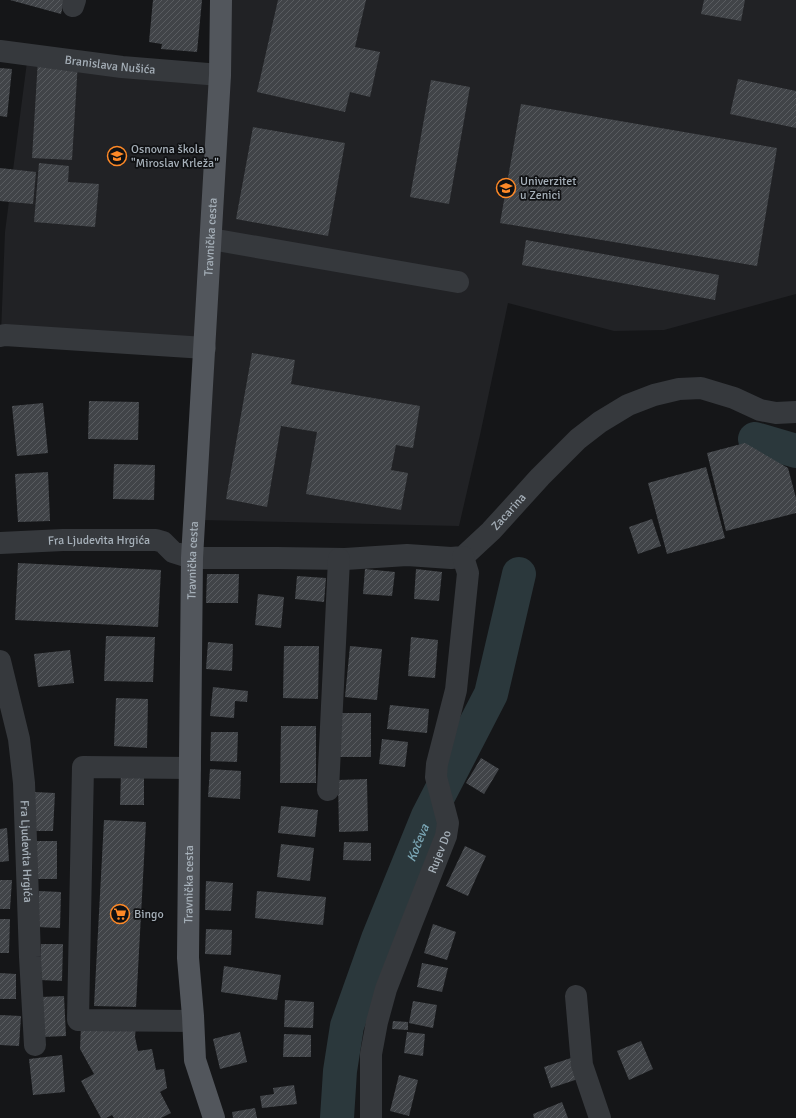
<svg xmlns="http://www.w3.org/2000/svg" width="796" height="1118" font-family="Signika,sans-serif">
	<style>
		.built { fill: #212225 }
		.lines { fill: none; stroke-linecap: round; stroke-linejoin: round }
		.river { stroke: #2b383c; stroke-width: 34 }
		.building { fill: url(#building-hatch) }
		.minor { stroke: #36393d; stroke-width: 22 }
		.major { stroke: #52565c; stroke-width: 22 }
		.labels { text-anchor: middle; stroke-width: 3.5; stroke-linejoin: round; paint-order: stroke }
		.street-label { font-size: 12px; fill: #a6b0b9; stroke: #101113 }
		.poi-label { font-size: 12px; fill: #a6b0b9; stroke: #101113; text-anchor: start }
		.water-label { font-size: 13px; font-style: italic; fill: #7ba7b6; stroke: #101113 }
	</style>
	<defs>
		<pattern id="building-hatch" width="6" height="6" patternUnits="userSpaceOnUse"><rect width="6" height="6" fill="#414448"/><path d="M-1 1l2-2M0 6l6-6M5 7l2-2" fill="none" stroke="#595c60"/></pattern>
	</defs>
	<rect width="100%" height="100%" fill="#151618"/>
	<path class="built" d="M231 0H796V294L664 330 614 331 508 303 480 435 459 526 201 520 208 341 1 333 5 232 28 54 223 81Z"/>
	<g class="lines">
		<g class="river">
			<path d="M755 439 796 451"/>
			<path id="s1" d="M337 1118 340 1071 347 1026 378 939 428 816 491 694 519 574"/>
		</g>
	</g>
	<path class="building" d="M10 0H64L61 14Z
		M153 0H202L197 52 161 49 162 44 149 42Z
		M278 0H366L355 47 380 52 370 97 350 92 345 112 257 92Z
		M704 0H745L741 21 701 14Z
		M38 59 78 61 72 160 32 158Z
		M0 68 12 69 7 117 0 116Z
		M738 79 796 91V128L730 114Z
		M431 80 470 87 449 204 410 197Z
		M521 104 777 148 757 266 500 223Z
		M253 127 345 143 328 236 236 219Z
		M39 163 69 166 68 182 99 184 95 227 34 222Z
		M0 168 36 172 33 204 0 201Z
		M526 240 719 275 715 300 522 265Z
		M252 353 295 360 291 384 420 406 413 448 396 445 391 470 408 473 401 510 306 494 317 432 281 426 267 507 226 499Z
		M89 401 139 402 138 440 88 439Z
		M43 403 48 453 17 456 12 406Z
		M745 443 788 468 796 498V513L726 531 707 453Z
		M114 464 155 465 154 500 113 499Z
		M706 467 725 538 667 554 648 483Z
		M48 472 50 521 18 522 15 474Z
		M652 519 661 546 638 554 629 527Z
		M18 563 161 570 158 627 15 620Z
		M365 569 395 572 392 596 363 594Z
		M416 569 442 572 439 601 414 599Z
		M207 574H239L238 603H206Z
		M297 576 326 578 324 602 295 599Z
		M258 594 284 597 281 628 255 625Z
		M106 636 155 637 153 682 104 681Z
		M411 637 438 640 435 678 408 676Z
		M208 642 233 644 232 671 206 669Z
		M284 646H319L318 699 283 698Z
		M350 646 382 649 377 700 345 697Z
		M70 650 74 683 38 687 34 654Z
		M213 687 248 691 247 702 235 701 234 718 210 716Z
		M116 698 148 699 147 748 114 746Z
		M390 705 429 709 427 733 387 729Z
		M338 713H371V757H337Z
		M281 726H316V783H280Z
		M211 732H238L237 762 210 761Z
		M382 739 408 742 405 767 379 764Z
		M481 758 499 769 484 794 466 783Z
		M210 769 241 771 240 799 208 797Z
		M121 772 144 773V805H120Z
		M367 779 368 831 339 832 338 780Z
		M34 792 55 793 53 831H33Z
		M281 806 318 810 315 837 278 833Z
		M104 820 146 822 136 1007 94 1006Z
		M7 828 9 861 0 862V829Z
		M37 841H57V879H36Z
		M344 842 371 843V861L343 860Z
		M281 844 314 848 310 881 277 877Z
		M465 846 486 856 468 896 446 886Z
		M0 880H12L10 909H0Z
		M206 881 233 883 231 911 205 910Z
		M39 891 61 892 60 928 37 927Z
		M257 891 326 897 323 925 255 918Z
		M0 919H10L9 953H0Z
		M433 924 456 932 447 960 424 953Z
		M206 929 232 930 231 955 205 954Z
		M41 944H63L62 981 40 980Z
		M422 963 448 968 442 992 417 987Z
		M224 966 281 975 277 1000 221 992Z
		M0 973 16 974V999H0Z
		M64 996 66 1036 42 1037 41 997Z
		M285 1000 314 1002 313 1028 284 1027Z
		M413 1001 437 1005 433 1028 409 1023Z
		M0 1015 21 1016 19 1046 0 1045Z
		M393 1021 408 1022V1030L392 1029Z
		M81 1025 136 1026 135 1037 138 1051 152 1049 156 1070 164 1069 167 1088 160 1092 171 1113 161 1118H114L112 1115 106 1118H101L81 1081 94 1074 80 1049Z
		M240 1032 247 1062 220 1069 213 1039Z
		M407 1032 425 1034 423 1056 404 1053Z
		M284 1034 311 1035V1057H283Z
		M641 1041 653 1069 629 1080 617 1051Z
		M62 1055 65 1092 33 1095 29 1059Z
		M571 1058 578 1079 551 1088 544 1067Z
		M399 1075 418 1080 409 1116 390 1111Z
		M294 1085 297 1104 262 1108 260 1096 274 1094 273 1088Z
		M562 1102 568 1118H534L533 1114Z
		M255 1108 257 1118H233L232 1112Z"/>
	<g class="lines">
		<g class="minor">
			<path d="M73 6 75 0"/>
			<path id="s2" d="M0 51 122 67 220 75"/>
			<path d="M211 239 458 282"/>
			<path d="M0 336 5 335 205 348"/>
			<path id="s3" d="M0 543 63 540H156L163 542 173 552 192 558H277L345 559 407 555 451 558 463 557 491 531 540 477 578 439 600 422 628 405 654 395 679 389 701 388 734 398 760 410 776 413 796 412"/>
			<path id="s4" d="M0 661 19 739 24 783 30 957 35 1045"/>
			<path d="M190 768 83 767 78 1020 193 1021"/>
			<path d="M328 790 339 559"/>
			<path d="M576 996 582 1065 600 1118"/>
			<path id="s5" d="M371 1118V1054L377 1022 386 989 412 922 446 836 448 823 436 777 437 764 456 690 468 573 463 557"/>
		</g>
		<path class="major" id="s6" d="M214 1118 195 1060 193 1016 188 958 192 558 220 75 221 0"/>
	</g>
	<defs>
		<g id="school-ring" transform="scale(1)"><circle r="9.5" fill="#101113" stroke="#fe8927" stroke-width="1.5"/><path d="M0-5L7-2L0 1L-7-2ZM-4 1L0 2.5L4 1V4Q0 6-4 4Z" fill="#fe8927"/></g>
		<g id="university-ring" transform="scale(1)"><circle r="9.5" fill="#101113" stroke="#fe8927" stroke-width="1.5"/><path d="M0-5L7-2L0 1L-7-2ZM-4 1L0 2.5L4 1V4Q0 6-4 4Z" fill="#fe8927"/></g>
		<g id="supermarket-ring" transform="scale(1)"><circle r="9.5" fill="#101113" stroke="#fe8927" stroke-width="1.5"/><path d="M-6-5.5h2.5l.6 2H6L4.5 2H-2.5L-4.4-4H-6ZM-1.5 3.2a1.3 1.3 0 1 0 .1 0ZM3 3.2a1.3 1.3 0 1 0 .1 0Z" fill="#fe8927"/></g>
	</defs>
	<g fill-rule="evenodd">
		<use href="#school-ring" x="117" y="156"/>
		<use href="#university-ring" x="506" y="188"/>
		<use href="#supermarket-ring" x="120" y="914"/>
	</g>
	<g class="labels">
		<g class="street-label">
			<text dy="4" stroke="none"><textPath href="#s2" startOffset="111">Branislava Nušića</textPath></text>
			<text dy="4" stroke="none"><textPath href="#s6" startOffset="885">Travnička cesta</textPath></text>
			<text dy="4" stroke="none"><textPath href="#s3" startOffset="533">Zacarina</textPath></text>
			<text dy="4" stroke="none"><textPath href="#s3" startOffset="99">Fra Ljudevita Hrgića</textPath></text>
			<text dy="4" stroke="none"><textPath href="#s6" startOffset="561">Travnička cesta</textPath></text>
			<text dy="4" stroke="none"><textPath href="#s5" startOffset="278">Rujev Do</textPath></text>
			<text dy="4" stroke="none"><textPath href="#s4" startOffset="193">Fra Ljudevita Hrgića</textPath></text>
			<text dy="4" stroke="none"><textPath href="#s6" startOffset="237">Travnička cesta</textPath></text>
		</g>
		<g class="poi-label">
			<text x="131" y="153">Osnovna škola<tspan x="131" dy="14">"Miroslav Krleža"</tspan></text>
			<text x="520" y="185">Univerzitet<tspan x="520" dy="14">u Zenici</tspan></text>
			<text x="134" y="918">Bingo</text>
		</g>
		<g class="water-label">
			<text dy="5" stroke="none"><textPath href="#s1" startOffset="289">Kočeva</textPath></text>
		</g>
	</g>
</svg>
